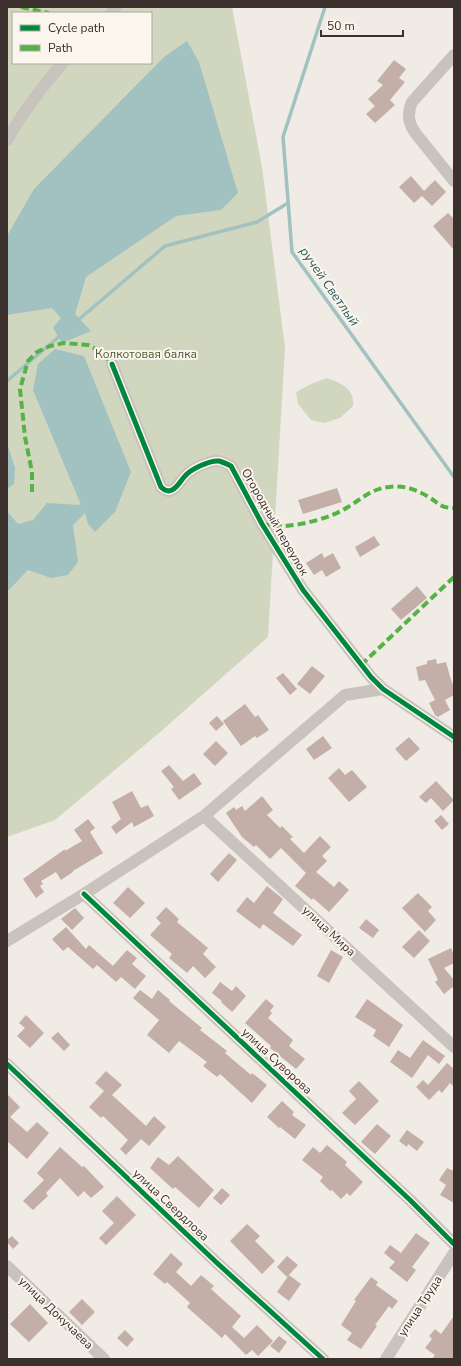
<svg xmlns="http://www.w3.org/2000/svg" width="461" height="1366" font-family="'Nunito Sans',sans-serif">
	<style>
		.green { fill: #d1d6bf; fill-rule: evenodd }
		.water { fill: #a1c2c1 }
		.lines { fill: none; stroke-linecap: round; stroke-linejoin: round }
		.stream { stroke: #a1c2c1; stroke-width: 3.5 }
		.building { fill: #c3afa7 }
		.minor { stroke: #c9c3be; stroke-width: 12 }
		.quiet { stroke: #57b246; stroke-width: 4; stroke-dasharray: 8 4; stroke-linecap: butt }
		.cycleway-casing { stroke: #fbf5ee; stroke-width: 8 }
		.cycleway { stroke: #00873e; stroke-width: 5 }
		.labels { text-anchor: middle; stroke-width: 4; stroke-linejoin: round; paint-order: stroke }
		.park-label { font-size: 12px; fill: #4a5a2e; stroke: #fbf5ee }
		.street-label { font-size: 12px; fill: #3b302b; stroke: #fbf5ee }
		.water-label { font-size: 13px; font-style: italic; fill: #1f5a5e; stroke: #fbf5ee }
	</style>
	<rect width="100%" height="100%" fill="#f0ebe5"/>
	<path class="green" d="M7 7H232L262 167 285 348 268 637 159 733 55 820 7 837ZM13 13H151V63H13Z
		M327 378C341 383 355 389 353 406L340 418 324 423 311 420 298 404 296 392 311 384Z"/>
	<path class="water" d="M187 41 199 62 238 193 221 210 176 216 86 277 75 314 91 331 62 343 53 328 61 318 52 308 7 315V236L34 189 164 57Z
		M55 349 84 356 131 472 115 512 95 532 88 524 85 513 73 525 78 562 68 575 51 578 28 570 7 592V511L18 524 33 520 47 503 81 505 33 390 38 364Z
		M7 443 15 468 14 484 7 489Z"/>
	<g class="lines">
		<path class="stream" d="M325 7 283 137 292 252 454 477
			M77 321 165 246 257 222 288 203
			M7 381 61 335"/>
	</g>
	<path class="building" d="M394 60 406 69 399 78 405 82 390 100 395 105 375 123 366 114 375 106 368 99 383 85 377 81Z
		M411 176 424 191 435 180 446 192 432 206 422 196 414 203 399 187Z
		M448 213 454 219V250L433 226Z
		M337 488 342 502 303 514 298 500Z
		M374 536 380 545 360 557 355 547Z
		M322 553 324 558 333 553 341 568 326 577 322 570 314 575 306 563Z
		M417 586 427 598 401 620 391 609Z
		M436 659 437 664 446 662 451 680 454 687V695L445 700 450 710 438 717 435 715 429 703 435 700 425 680 419 681 416 667 427 664V661Z
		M312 666 325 676 310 694 297 684Z
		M283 673 297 689 290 695 276 678Z
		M245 704 255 717 258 715 269 730 257 738 255 736 241 746 223 721Z
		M217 716 224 724 216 731 209 723Z
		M323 736 332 748 314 760 306 749Z
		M409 737 420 749 406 761 395 749Z
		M216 741 228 753 215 766 203 754Z
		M169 765 183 781 194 773 202 784 179 800 171 789 174 787 161 771Z
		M339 768 345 775 352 770 367 787 349 802 328 778Z
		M436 781 454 800 443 811 431 798 426 803 419 797Z
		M132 791 141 808 148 805 154 816 134 827 132 822 116 834 111 827 121 819 112 802Z
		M262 796 273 810 267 815 280 828 282 826 293 837 290 839 304 853 320 836 331 847 322 856 327 861 316 872 334 887 339 881 349 890 329 912 313 898 312 900 295 886 306 873 281 848 270 859 256 845 254 847 242 837 226 813 234 807 236 810 242 806 245 811Z
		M441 815 449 824 442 830 434 821Z
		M88 819 95 828 90 832 103 853 73 871V872L61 880 56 872 41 881 43 884 40 886 44 892 36 898 23 879 65 849V851L82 841 74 830Z
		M229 853 237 860 218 882 210 874Z
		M267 886 283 899 273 913 302 935 293 946 263 924 260 929 236 911 247 897 254 903Z
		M128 887 145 903 130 918 113 903Z
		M418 893 432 907 428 911 436 920 425 932 402 908Z
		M166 907 179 919 177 922 208 948 203 954 216 967 205 978 193 966 187 973 169 958 172 954 150 935 161 923 156 918Z
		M75 908 84 918 72 930 61 919Z
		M366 919 379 930 373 938 359 928Z
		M66 927 86 949 89 945 113 966 127 950 137 958 132 964 146 976 135 989 121 977 116 982 97 965 93 969 68 947 63 951 52 939Z
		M419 930 430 941 414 958 402 947Z
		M451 948 454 955V963L444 968 454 980V986L444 994 435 982 438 980 428 959Z
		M331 950 343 957 329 983 317 976Z
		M220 982 232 991 236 986 246 996 232 1012 221 1002 222 1001 212 993Z
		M140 990 152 999 158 990 170 1000 169 1001 202 1028 200 1030 227 1051 225 1053 251 1075 252 1073 267 1085 252 1103 220 1074 217 1077 203 1066 207 1062 179 1041 169 1053 147 1035 159 1020 133 998Z
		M266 999 274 1006 270 1011 272 1013 268 1018 293 1040 289 1046 305 1059 296 1069 270 1048 271 1046 245 1023Z
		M367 999 403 1025 389 1047 373 1036 376 1030 355 1017Z
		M26 1015 44 1033 30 1048 17 1036 25 1028 19 1023Z
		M58 1032 70 1045 64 1051 51 1038Z
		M423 1040 445 1056 439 1064 428 1055 412 1078 390 1062 398 1050 410 1058Z
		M447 1063 454 1069V1087L450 1083 442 1093 439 1090 429 1100 416 1087 423 1080 428 1085Z
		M106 1071 122 1085 112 1095 146 1126 154 1116 166 1127 149 1146 141 1139 126 1155 120 1149 128 1140 103 1116 101 1118 89 1107 104 1091 95 1083Z
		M359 1081 379 1101 355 1125 342 1113 356 1099 349 1091Z
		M7 1094 20 1107 10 1117 27 1132 37 1122 49 1133 27 1159 7 1141Z
		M282 1101 294 1112 292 1115 306 1125 295 1139 280 1127 279 1128 267 1117Z
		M377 1124 391 1136 375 1154 361 1142Z
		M407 1130 424 1142 417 1151 408 1144 407 1147 399 1141Z
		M327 1145 347 1162 345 1165 363 1182 350 1196 347 1193 341 1199 332 1190 330 1191 320 1181 323 1177 302 1160 313 1147 320 1153Z
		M60 1147 82 1167 84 1166 104 1187 91 1198 84 1191 78 1197 60 1178 46 1193 48 1196 33 1210 23 1201 44 1180 37 1173Z
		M178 1156 214 1190 199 1208 175 1187 173 1189 150 1168 158 1157 169 1165Z
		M447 1168 454 1171V1203L440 1195 446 1185 439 1180Z
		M222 1188 230 1195 221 1205 213 1198Z
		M117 1196 136 1215 106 1245 99 1238 114 1223 102 1211Z
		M247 1224 260 1236 255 1241 275 1261 262 1274 230 1241Z
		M416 1233 430 1243 412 1267 416 1270 407 1282 389 1268 395 1262 384 1253 390 1245 401 1253Z
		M12 1236 19 1243 13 1249 7 1242V1240Z
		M171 1253 183 1264 176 1272 191 1286 201 1275 214 1286 211 1289 241 1316 232 1327 244 1338 257 1325 273 1341 258 1356 252 1350 246 1355 225 1334 222 1338 187 1307 190 1303 167 1282 165 1284 153 1274Z
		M287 1256 298 1265 287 1277 277 1267Z
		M289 1275 301 1284 289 1301 277 1292Z
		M371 1277 378 1282 376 1285 398 1301 392 1309 389 1306 375 1325 377 1326 361 1349 347 1340 352 1333 341 1325 356 1301 354 1300Z
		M82 1299 95 1312 82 1325 69 1312Z
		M30 1304 48 1323 29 1342 10 1324Z
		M454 1316V1359H432L435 1355 425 1348 432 1339 429 1336 435 1329 441 1334Z
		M125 1330 134 1339 127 1347 117 1338Z
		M279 1336 287 1342 279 1353 270 1346Z"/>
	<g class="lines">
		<path class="minor" d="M111 13 116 7
			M454 55 412 102C407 114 408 123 416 134L454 181
			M7 140C21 115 44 84 63 63
			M112 364 161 487C164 490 168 492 172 490 178 487 181 480 185 476 191 469 210 460 219 461 223 462 227 464 231 466L262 524 303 590 371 677 383 689 454 737
			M204 816 454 1047
			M84 894 410 1200 454 1244
			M7 941 84 894 204 816 345 695 383 689
			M7 1064 216 1262 323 1359
			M7 1266 104 1359
			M386 1359 454 1253"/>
		<path class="quiet" d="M21 7 49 13
			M32 492V472L25 437 20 389 28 361 37 352 50 346 64 343 88 345 100 351 112 364
			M262 524C269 525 277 527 284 526 303 525 331 518 348 507 363 498 371 489 389 487 403 485 415 489 427 496 438 502 439 508 454 508
			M361 665 454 577"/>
		<g class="cycleway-casing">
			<path id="cycleway" d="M112 364 161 487C164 490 168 492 172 490 178 487 181 480 185 476 191 469 210 460 219 461 223 462 227 464 231 466L262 524 303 590 371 677 383 689 454 737
				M84 894 410 1200 454 1244
				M7 1064 216 1262 323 1359"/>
		</g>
		<use href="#cycleway" class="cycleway"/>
	</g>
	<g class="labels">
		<g class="park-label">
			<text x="146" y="358">Колкотовая балка</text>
		</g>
		<g class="street-label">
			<text transform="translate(275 522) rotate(60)" y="4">Огородный переулок</text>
			<text transform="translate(329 931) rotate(43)" y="4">улица Мира</text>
			<text transform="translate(277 1061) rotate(43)" y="4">улица Суворова</text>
			<text transform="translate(171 1205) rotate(43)" y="4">улица Свердлова</text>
			<text transform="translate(420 1306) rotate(-57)" y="4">улица Труда</text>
			<text transform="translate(56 1313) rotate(44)" y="4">улица Докучаева</text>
		</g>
		<g class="water-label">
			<text transform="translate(330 286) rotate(55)" y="5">ручей Светлый</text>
		</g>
	</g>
	<rect width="461" height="1366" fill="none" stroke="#3b302b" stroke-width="16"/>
	<rect x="12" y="12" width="140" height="52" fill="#fbf5ee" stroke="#aea6a0"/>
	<rect x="20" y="25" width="20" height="6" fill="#00873e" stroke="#aea6a0"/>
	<text x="48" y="32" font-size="12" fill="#3b302b">Cycle path</text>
	<rect x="20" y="45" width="20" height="6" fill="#57b246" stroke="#aea6a0"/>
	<text x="48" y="52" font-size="12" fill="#3b302b">Path</text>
	<path d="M321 30v6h82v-6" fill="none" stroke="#3b302b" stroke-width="2"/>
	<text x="327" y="30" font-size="12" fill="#3b302b" stroke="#fbf5ee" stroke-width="3" paint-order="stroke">50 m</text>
</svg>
